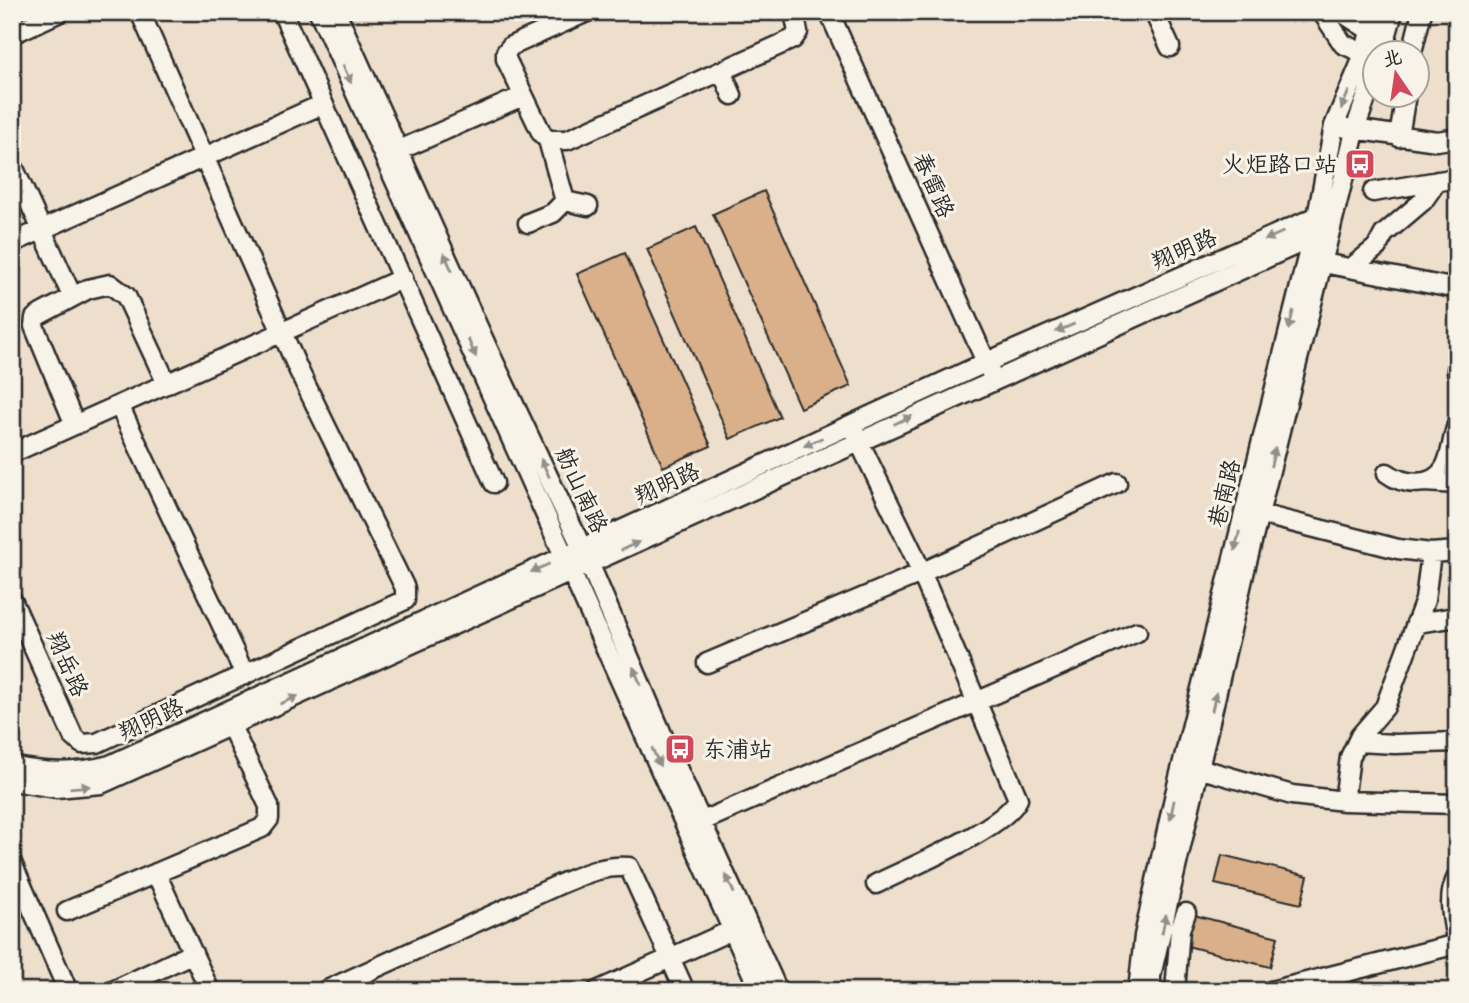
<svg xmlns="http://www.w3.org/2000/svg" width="1469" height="1003" font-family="'Comic Neue','LXGW WenKai TC',sans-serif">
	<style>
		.building { fill: #d9b08a; stroke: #2b2b2b; stroke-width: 2 }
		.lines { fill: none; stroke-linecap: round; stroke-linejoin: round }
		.minor-casing { stroke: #2b2b2b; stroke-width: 23 }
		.minor { stroke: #f7f3e8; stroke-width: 18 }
		.oneway { fill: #918f8a }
		.labels { text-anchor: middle; stroke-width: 6; stroke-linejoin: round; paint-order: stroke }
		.poi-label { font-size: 23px; fill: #2b2b2b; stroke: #f7f3e8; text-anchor: end }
		.street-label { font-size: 23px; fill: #2b2b2b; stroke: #f7f3e8 }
	</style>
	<rect width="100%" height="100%" fill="#eedfcc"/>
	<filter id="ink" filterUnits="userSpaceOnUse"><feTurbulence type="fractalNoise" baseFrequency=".0143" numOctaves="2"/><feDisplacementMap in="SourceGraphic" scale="14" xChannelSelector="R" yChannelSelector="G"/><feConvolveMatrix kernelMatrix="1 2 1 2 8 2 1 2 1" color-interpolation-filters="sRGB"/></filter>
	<g filter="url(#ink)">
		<path class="building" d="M764 191 851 386 800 408 713 214Z
			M696 227 780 417 730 439 647 249Z
			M625 253 711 446 663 467 577 274Z
			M1222 855 1308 876 1301 904 1215 884Z
			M1194 915 1278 937 1270 967 1187 946Z"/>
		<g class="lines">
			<g class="minor-casing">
				<path id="minor" d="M319 12 760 991
					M336 12 487 347 590 565 665 741 778 991
					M587 12 511 46 506 52V59L542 134 548 140H567L793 39 798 32 794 12
					M829 12 991 373
					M1154 12 1170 47
					M1322 12 1343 44 1374 58
					M1341 12 1369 30 1385 34
					M283 14 494 483
					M12 34 60 12
					M1382 52 1393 12
					M1412 52 1422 12
					M722 72 732 95
					M1346 128 1437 141 1457 138
					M1399 137 1406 94
					M388 155 523 96
					M12 164 72 296
					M1373 192 1457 178
					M565 201 588 206
					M528 223 553 213 565 201 548 140
					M12 243 323 104
					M1313 261 1457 289
					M1351 268 1377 247 1384 234 1423 201 1437 181
					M1457 370V372
					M119 405 245 675
					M75 425 34 326 35 318 41 314 88 289 110 284 126 296 167 384
					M854 431 913 553 1018 799C1005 828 908 868 876 884
					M12 453 403 278
					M1387 473C1403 485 1433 489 1445 467 1452 455 1452 438 1457 425
					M1425 482 1457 484
					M1248 511 1398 549 1431 553 1457 551
					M12 600 73 736 82 744 97 743 405 600V588L299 371 140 12
					M1416 623 1457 617
					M707 663 921 573 1117 483
					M1358 742 1395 744 1457 742
					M1188 765 1292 795 1344 801 1457 804
					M12 766C46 774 77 774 110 765L987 362 1336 208
					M12 781 56 788 101 784 1331 229
					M1344 801 1350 757 1360 736 1385 707 1425 600 1431 553
					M691 826 1137 632
					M12 863 68 991
					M156 873 210 991
					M1457 877C1446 897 1453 922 1457 944
					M67 911 262 828 269 819V806L227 718
					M113 991 193 953
					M325 991 558 885C582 875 602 865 629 867L685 991
					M597 991 741 926
					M1138 991 1144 936 1174 798 1317 217 1334 126 1364 55 1375 12
					M1151 991V976L1245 570 1357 124 1374 75
					M1175 991 1180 929 1186 913
					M1271 991 1457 944"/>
			</g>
			<use href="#minor" class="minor"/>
		</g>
		<defs><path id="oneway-solid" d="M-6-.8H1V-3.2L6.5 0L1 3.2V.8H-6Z" transform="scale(1.75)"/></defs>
		<g class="oneway">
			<use href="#oneway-solid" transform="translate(347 74) rotate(66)"/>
			<use href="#oneway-solid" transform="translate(1345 100) rotate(113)"/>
			<use href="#oneway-solid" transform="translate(1274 236) rotate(156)"/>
			<use href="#oneway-solid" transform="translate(448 262) rotate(-114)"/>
			<use href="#oneway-solid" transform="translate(1291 320) rotate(104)"/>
			<use href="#oneway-solid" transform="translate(1065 328) rotate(157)"/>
			<use href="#oneway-solid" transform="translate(472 348) rotate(66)"/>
			<use href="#oneway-solid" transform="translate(903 420) rotate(-25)"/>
			<use href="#oneway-solid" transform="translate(813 442) rotate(155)"/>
			<use href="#oneway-solid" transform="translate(1273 457) rotate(-76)"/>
			<use href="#oneway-solid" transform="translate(545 468) rotate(-115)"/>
			<use href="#oneway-solid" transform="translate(1237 541) rotate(104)"/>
			<use href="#oneway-solid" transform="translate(630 546) rotate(-25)"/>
			<use href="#oneway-solid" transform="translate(540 568) rotate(156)"/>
			<use href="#oneway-solid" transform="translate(637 676) rotate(-113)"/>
			<use href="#oneway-solid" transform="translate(289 700) rotate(-24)"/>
			<use href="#oneway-solid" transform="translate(1214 702) rotate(-77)"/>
			<use href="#oneway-solid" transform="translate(656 757) rotate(66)"/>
			<use href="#oneway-solid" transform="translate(80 787) rotate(-5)"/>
			<use href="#oneway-solid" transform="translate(1172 810) rotate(102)"/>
			<use href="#oneway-solid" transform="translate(730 884) rotate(-114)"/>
			<use href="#oneway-solid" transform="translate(1164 924) rotate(-78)"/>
		</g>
	</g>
	<defs>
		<g id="bus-square" transform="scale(1.575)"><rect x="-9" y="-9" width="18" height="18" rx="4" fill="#d1495b" stroke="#f7f3e8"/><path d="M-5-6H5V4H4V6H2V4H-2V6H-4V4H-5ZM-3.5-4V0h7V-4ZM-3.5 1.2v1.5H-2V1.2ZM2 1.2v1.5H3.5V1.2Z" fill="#fff"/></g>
	</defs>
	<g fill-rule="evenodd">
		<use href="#bus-square" x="1360" y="164"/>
		<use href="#bus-square" x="680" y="749"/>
	</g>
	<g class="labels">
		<g class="poi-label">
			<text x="1337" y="172">火炬路口站</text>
			<text x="703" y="757" text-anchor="start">东浦站</text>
		</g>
		<g class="street-label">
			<text transform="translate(934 185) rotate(66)" y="8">春雷路</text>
			<text transform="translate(1184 249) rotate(-24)" y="8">翔明路</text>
			<text transform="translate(667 483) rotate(-25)" y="8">翔明路</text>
			<text transform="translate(582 490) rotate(65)" y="8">舫山南路</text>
			<text transform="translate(1224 493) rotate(-76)" y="8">巷南路</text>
			<text transform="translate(68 664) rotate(66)" y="8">翔岳路</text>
			<text transform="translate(151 719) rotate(-25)" y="8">翔明路</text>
		</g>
	</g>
	<rect width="1469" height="1003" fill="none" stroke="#f7f3e8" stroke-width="42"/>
	<rect x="21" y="21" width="1427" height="961" fill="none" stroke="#2b2b2b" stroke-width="2.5" filter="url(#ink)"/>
	<g transform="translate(1396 74) rotate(347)"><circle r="33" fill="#f7f3e8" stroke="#a5a39c" stroke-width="2"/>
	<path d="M0-5L12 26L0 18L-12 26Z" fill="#d1495b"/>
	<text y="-10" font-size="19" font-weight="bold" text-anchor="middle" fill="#2b2b2b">北</text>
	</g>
</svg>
